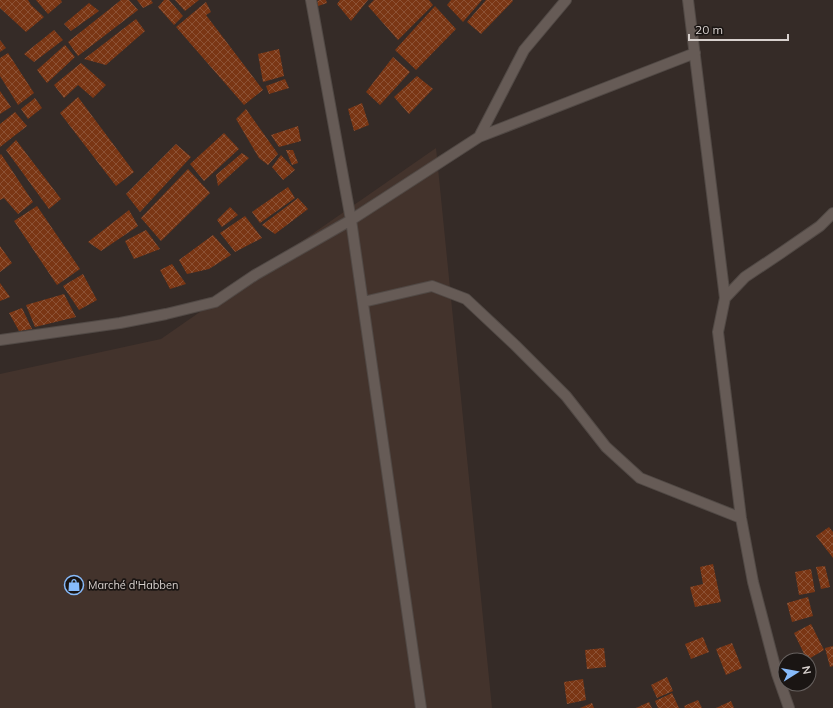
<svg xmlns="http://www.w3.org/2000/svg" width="833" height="708" font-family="Mulish,sans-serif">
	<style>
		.built { fill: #43332c }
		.building { fill: url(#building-cross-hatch) }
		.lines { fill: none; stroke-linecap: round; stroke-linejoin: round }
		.minor-casing { stroke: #514945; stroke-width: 12 }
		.minor { stroke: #665b56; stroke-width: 10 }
		.labels { text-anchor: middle; stroke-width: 3.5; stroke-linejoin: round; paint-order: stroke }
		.poi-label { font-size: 11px; fill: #d8d1ce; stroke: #1a1513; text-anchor: start }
	</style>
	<defs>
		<pattern id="building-cross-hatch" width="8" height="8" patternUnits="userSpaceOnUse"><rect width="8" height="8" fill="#7a3614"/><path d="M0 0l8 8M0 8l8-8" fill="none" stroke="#8c5235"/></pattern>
	</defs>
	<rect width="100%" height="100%" fill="#352b27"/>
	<path class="built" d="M436 148 492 708H0V374L161 339Z"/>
	<path class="building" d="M0 0H28L31 5 44 17 26 32 0 8Z
		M36 0H61L62 2 48 14Z
		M121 0H129L138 10 78 56 68 42Z
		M137 0H151L153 3 143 8Z
		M164 0H169L183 16 174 25 158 7Z
		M175 0H199L185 11Z
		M320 0H326L327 3 318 6 317 1Z
		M340 0H368L351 21 337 4Z
		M374 0H429L433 5 398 40 368 6Z
		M451 0H482L463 22 447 5Z
		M486 0H512L513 1 481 34 467 22Z
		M206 2 211 12 206 15 263 90 244 105 176 27Z
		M89 3 99 11 71 31 64 24Z
		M435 6 456 29 416 70 395 50Z
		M136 19 145 31 106 65 84 59Z
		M54 30 63 40 34 62 24 54Z
		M0 40 6 48 0 52Z
		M65 45 75 57 47 83 37 70Z
		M279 49 284 76 263 82 258 54Z
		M8 53 34 93 18 105 0 76V58Z
		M393 57 410 72 380 105 366 92Z
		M81 63 106 85 93 98 78 85 64 98 54 85Z
		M417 76 433 89 409 114 394 97Z
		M285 79 289 88 269 94 266 86Z
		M0 91 11 107 0 114Z
		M78 97 134 172 116 186 60 113Z
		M35 98 42 108 28 119 21 109Z
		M362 103 369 125 354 131 348 109Z
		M246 109 278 154 268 165 259 158 236 119Z
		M15 112 27 126 0 147V124Z
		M298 126 301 141 279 147 271 135Z
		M224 133 239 149 204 181 190 164Z
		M16 140 61 199 49 209 6 150Z
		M176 144 191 157 140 212 126 194Z
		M286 150H293L298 163 292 165Z
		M242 153 249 158 218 186 216 175Z
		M1 154 33 202 18 214 4 198 0 200V155Z
		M281 155 295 170 283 180 272 167Z
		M188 169 210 193 161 241 141 218Z
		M288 187 295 198 260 223 252 212Z
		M298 198 308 209 275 234 262 225Z
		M37 206 80 269 57 285 14 221Z
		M230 207 238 215 222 227 217 220Z
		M129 210 138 226 101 251 88 242Z
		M245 216 262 238 235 252 220 233Z
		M146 230 160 249 134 259 125 241Z
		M213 235 231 255 209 269 187 274 179 260Z
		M0 246 12 263 0 272Z
		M172 264 186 284 170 289 160 270Z
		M83 274 97 300 79 310 63 286Z
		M0 283 10 297 0 301Z
		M64 294 76 317 35 327 26 305Z
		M22 308 32 329 19 331 9 313Z
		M829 527 833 532V558L816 536Z
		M713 564 721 602 695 607 690 587 703 584 700 567Z
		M825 566 830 587 821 589 816 567Z
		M811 569 815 592 799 595 795 572Z
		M808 597 813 616 792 622 787 603Z
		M811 624 824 650 807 660 794 633Z
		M703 637 709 652 691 659 685 644Z
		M732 643 742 668 726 675 716 649Z
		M833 646V666L830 667 825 648Z
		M604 648 606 667 587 669 585 650Z
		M667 677 673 691 657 698 651 685Z
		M583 679 586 700 567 704 564 682Z
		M672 693 679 708H658L655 701Z
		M698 700 702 708H685L684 706Z
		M731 701 734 708H716Z
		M649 702 652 708H636Z
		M592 703 594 708H580Z"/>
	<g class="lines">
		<g class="minor-casing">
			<path id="minor" d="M311 0 351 220 421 708
				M688 0 725 298
				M479 137 695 53
				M363 302 432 286 466 299 515 345 566 396 606 447 640 478 741 518
				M0 340 120 323 166 314 215 302 255 275 351 220 479 137 524 50 566 0
				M789 708 777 674 753 582 741 518 718 332 725 298 745 277 781 253 820 226 833 213"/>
		</g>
		<use href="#minor" class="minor"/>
	</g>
	<defs>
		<g id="shop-ring" transform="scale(1)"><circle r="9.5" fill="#1a1513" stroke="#87bbfb" stroke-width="1.5"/><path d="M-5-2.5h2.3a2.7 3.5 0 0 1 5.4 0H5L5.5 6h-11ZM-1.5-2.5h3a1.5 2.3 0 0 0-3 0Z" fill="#87bbfb"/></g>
	</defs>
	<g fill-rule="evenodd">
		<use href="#shop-ring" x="74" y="585"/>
	</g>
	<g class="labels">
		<g class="poi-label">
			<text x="88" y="589">Marché d'Habben</text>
		</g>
	</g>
	<g transform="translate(797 672) rotate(79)"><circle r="19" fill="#1a1513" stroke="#66605e"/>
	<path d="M0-3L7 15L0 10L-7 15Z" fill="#87bbfb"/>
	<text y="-6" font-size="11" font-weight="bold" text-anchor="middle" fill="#d8d1ce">N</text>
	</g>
	<path d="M689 34v6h99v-6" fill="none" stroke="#d8d1ce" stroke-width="2"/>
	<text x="695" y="34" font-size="12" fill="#d8d1ce" stroke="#1a1513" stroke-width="3" paint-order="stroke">20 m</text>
</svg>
